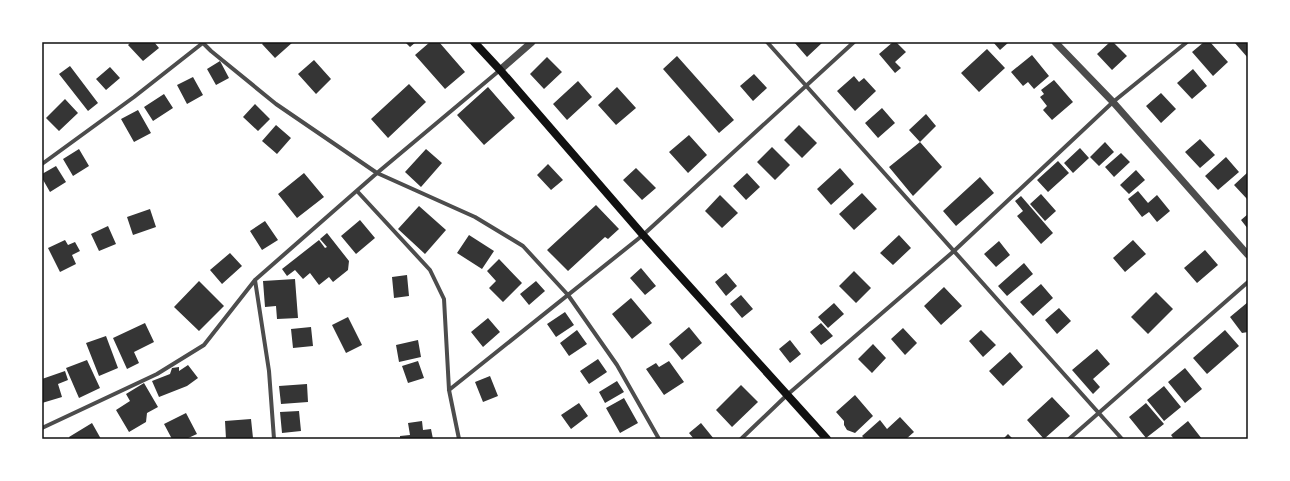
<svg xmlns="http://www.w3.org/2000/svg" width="1290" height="481" font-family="Helvetica,sans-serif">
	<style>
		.building { fill: #353535 }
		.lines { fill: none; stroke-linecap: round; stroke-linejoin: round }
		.minor { stroke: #4c4c4c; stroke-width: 4 }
		.tertiary { stroke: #4c4c4c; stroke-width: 7 }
		.secondary { stroke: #111; stroke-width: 8 }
		.neatline { fill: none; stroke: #111; stroke-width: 1.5 }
	</style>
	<rect width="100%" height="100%" fill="#fff"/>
	<path class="building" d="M131 42H154L159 48 143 61 128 45Z
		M264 42H293L275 58 262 44Z
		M405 42H416L410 47Z
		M430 42H439L465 72 445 89 415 55Z
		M794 42H823L807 57Z
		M893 42H896L906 52 895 62 901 68 895 73 879 54Z
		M993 42H1009L1000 50Z
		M1110 42H1113L1127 56 1112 70 1097 54Z
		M1204 42H1210L1228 62 1213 76 1192 52Z
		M1234 42H1248V58Z
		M987 49 1005 68 979 92 961 73Z
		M1032 55 1049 76 1034 89 1028 82 1023 86 1011 72Z
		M677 56 734 120 719 133 663 69Z
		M547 57 562 72 544 89 530 74Z
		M314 60 331 79 316 94 298 74Z
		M220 61 229 78 216 85 207 69Z
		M70 66 98 103 88 111 59 74Z
		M110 67 120 78 106 90 96 79Z
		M1193 69 1207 86 1192 99 1177 83Z
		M754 74 767 88 753 101 740 86Z
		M854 76 859 82 864 78 876 91 855 111 837 91Z
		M193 77 203 95 187 104 177 85Z
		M1054 80 1073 102 1052 120 1043 110 1047 106 1040 97 1044 94 1041 90Z
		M578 81 592 97 567 120 553 104Z
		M409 84 426 102 388 138 371 119Z
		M488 87 515 118 484 145 457 115Z
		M617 87 636 108 616 125 598 105Z
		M1161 93 1176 109 1161 123 1146 106Z
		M164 94 173 108 153 121 144 107Z
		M65 99 78 113 59 131 46 118Z
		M255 104 270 119 258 131 243 117Z
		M882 108 895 123 878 138 865 123Z
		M138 110 151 133 134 142 121 119Z
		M926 114 936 126 920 142 909 130Z
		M276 125 291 138 277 154 262 141Z
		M799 125 817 143 802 158 784 140Z
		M689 135 707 155 688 173 669 152Z
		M1200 139 1215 155 1200 168 1185 152Z
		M920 142 942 167 913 196 889 167Z
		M1105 142 1114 152 1099 166 1090 157Z
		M772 147 790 165 775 180 757 162Z
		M1080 148 1089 158 1073 173 1064 163Z
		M79 149 89 166 73 176 63 159Z
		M426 149 442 163 421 187 405 172Z
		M1121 153 1130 162 1114 177 1105 167Z
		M1226 157 1239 172 1218 190 1205 176Z
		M1058 161 1069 173 1048 192 1037 180Z
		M548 164 563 180 551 190 537 175Z
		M56 166 66 182 50 192 42 178V174Z
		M636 168 656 188 642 200 623 180Z
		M840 168 854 184 831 205 817 189Z
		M1136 170 1145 180 1129 194 1120 185Z
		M1248 172V198L1247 199 1234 185Z
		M304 173 324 197 297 218 278 194Z
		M747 173 760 187 746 200 733 186Z
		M980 177 994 193 956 226 943 211Z
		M1138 191 1148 203 1157 195 1170 211 1157 222 1149 212 1142 217 1128 199Z
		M862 193 877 209 854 230 839 214Z
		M1041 194 1056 211 1045 221 1030 204Z
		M720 195 738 213 722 228 705 211Z
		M1021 196 1053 233 1041 244 1017 216 1023 211 1015 201Z
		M596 205 619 229 608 239 605 237 568 271 547 250Z
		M419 206 446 230 425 254 398 229Z
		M150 209 156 227 133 235 127 217Z
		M1248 214V229L1241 220Z
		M360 220 375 238 356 254 341 236Z
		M265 221 278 240 262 250 250 231Z
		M108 226 116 244 99 251 91 234Z
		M327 233 349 261 348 270 333 282 329 277 319 285 310 273 303 279 295 270 287 276 282 269 319 240 325 248 327 247 320 239Z
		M469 235 494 251 482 269 457 253Z
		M899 235 911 248 893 265 880 253Z
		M65 240 68 245 75 242 80 251 72 255 76 264 60 272 48 248Z
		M1133 240 1146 254 1125 272 1113 258Z
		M999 241 1010 255 996 267 984 254Z
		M1205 250 1218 265 1197 283 1184 268Z
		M230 253 242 266 222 284 210 270Z
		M499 259 522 283 503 302 489 288 496 281 487 271Z
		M1024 263 1033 274 1007 296 998 286Z
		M641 268 656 286 645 295 630 278Z
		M854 271 871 288 856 303 839 286Z
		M726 273 737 286 726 296 715 282Z
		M407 275 409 296 394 298 392 277Z
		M295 279 298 318 277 319 276 306 265 307 263 281Z
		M199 281 224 306 199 331 174 307Z
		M536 281 545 291 529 305 520 294Z
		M1041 284 1053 298 1033 316 1020 302Z
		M944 287 962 306 941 325 924 306Z
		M1156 292 1173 309 1148 334 1131 317Z
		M741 295 753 309 742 318 730 304Z
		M631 298 652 323 632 339 612 314Z
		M1248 302V332L1242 333 1230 317Z
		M834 303 844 314 828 328 818 317Z
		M1059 308 1071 321 1057 334 1045 320Z
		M565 312 574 325 556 337 547 324Z
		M348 317 362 345 346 353 332 325Z
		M488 318 500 332 483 347 471 332Z
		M145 323 154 342 134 352 139 363 127 369 113 338Z
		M821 323 833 336 821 345 810 332Z
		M311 327 313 346 293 348 291 329Z
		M689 327 702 343 682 360 669 344Z
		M903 328 917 343 905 355 891 339Z
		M577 330 587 344 569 356 560 343Z
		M981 330 996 345 983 357 969 341Z
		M1225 330 1239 346 1207 374 1193 358Z
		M106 336 118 368 99 376 86 343Z
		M418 340 421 357 399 362 396 345Z
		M790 340 801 354 790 363 779 349Z
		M873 344 886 358 872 373 858 359Z
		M1097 349 1110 364 1093 379 1100 387 1093 394 1072 370Z
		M1010 352 1023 367 1003 386 989 371Z
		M598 359 607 372 589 384 580 371Z
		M87 360 100 388 79 398 66 368Z
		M418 361 424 378 408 383 402 366Z
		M669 361 684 382 664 395 646 369 656 363 659 367Z
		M188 365 198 378 187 386 159 397 152 381 170 374 172 368 179 367V371Z
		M1185 368 1202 389 1185 403 1168 382Z
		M65 371 68 380 58 384 62 397 42 403V379Z
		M490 376 498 396 483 402 475 382Z
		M617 381 624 392 605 403 599 392Z
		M144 383 158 407 147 413 146 422 129 432 116 410 130 401 126 394Z
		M307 384 308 402 281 404 279 386Z
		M741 385 758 402 732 427 716 410Z
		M1164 386 1181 407 1164 421 1147 400Z
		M855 395 873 416 855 433 847 430 844 425V421L836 412Z
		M1052 397 1070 416 1044 439 1027 420Z
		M624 398 638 423 620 433 606 408Z
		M579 403 588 416 571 429 561 415Z
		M1146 403 1164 424 1146 438 1129 417Z
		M299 411 301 431 282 433 280 412Z
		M186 413 197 434 186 439H172L164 424Z
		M900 417 914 432 906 439H865L862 436 880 420 887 429Z
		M251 419 253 438 226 439 225 421Z
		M422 421 423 430 431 429 433 439H400V436L410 435 408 423Z
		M1188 421 1202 439H1174L1171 435Z
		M92 423 101 439H70L69 437Z
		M701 423 714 439H694L689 433Z
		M1008 434 1013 439H1003Z"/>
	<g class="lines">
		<path class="minor" d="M202 42 211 51 276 104 377 173 475 217 523 246 568 295 617 365 659 439
			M767 42 1122 439
			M42 164 134 97 204 42
			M357 191 430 270 444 299 449 390 459 439
			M255 280 269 371 274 439
			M449 390 643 235 854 42
			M42 428 157 374 204 345 255 280 377 173 500 70
			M741 439 787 395 954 251 1113 102 1187 42
			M1069 439 1248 282"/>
		<path class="tertiary" d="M1055 42 1113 102 1248 255
			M500 70 532 42"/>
		<path class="secondary" d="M474 42 500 70 643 235 827 439"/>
	</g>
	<rect width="1290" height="481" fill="none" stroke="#ffffff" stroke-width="86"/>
	<rect x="43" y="43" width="1204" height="395" class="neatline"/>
</svg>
